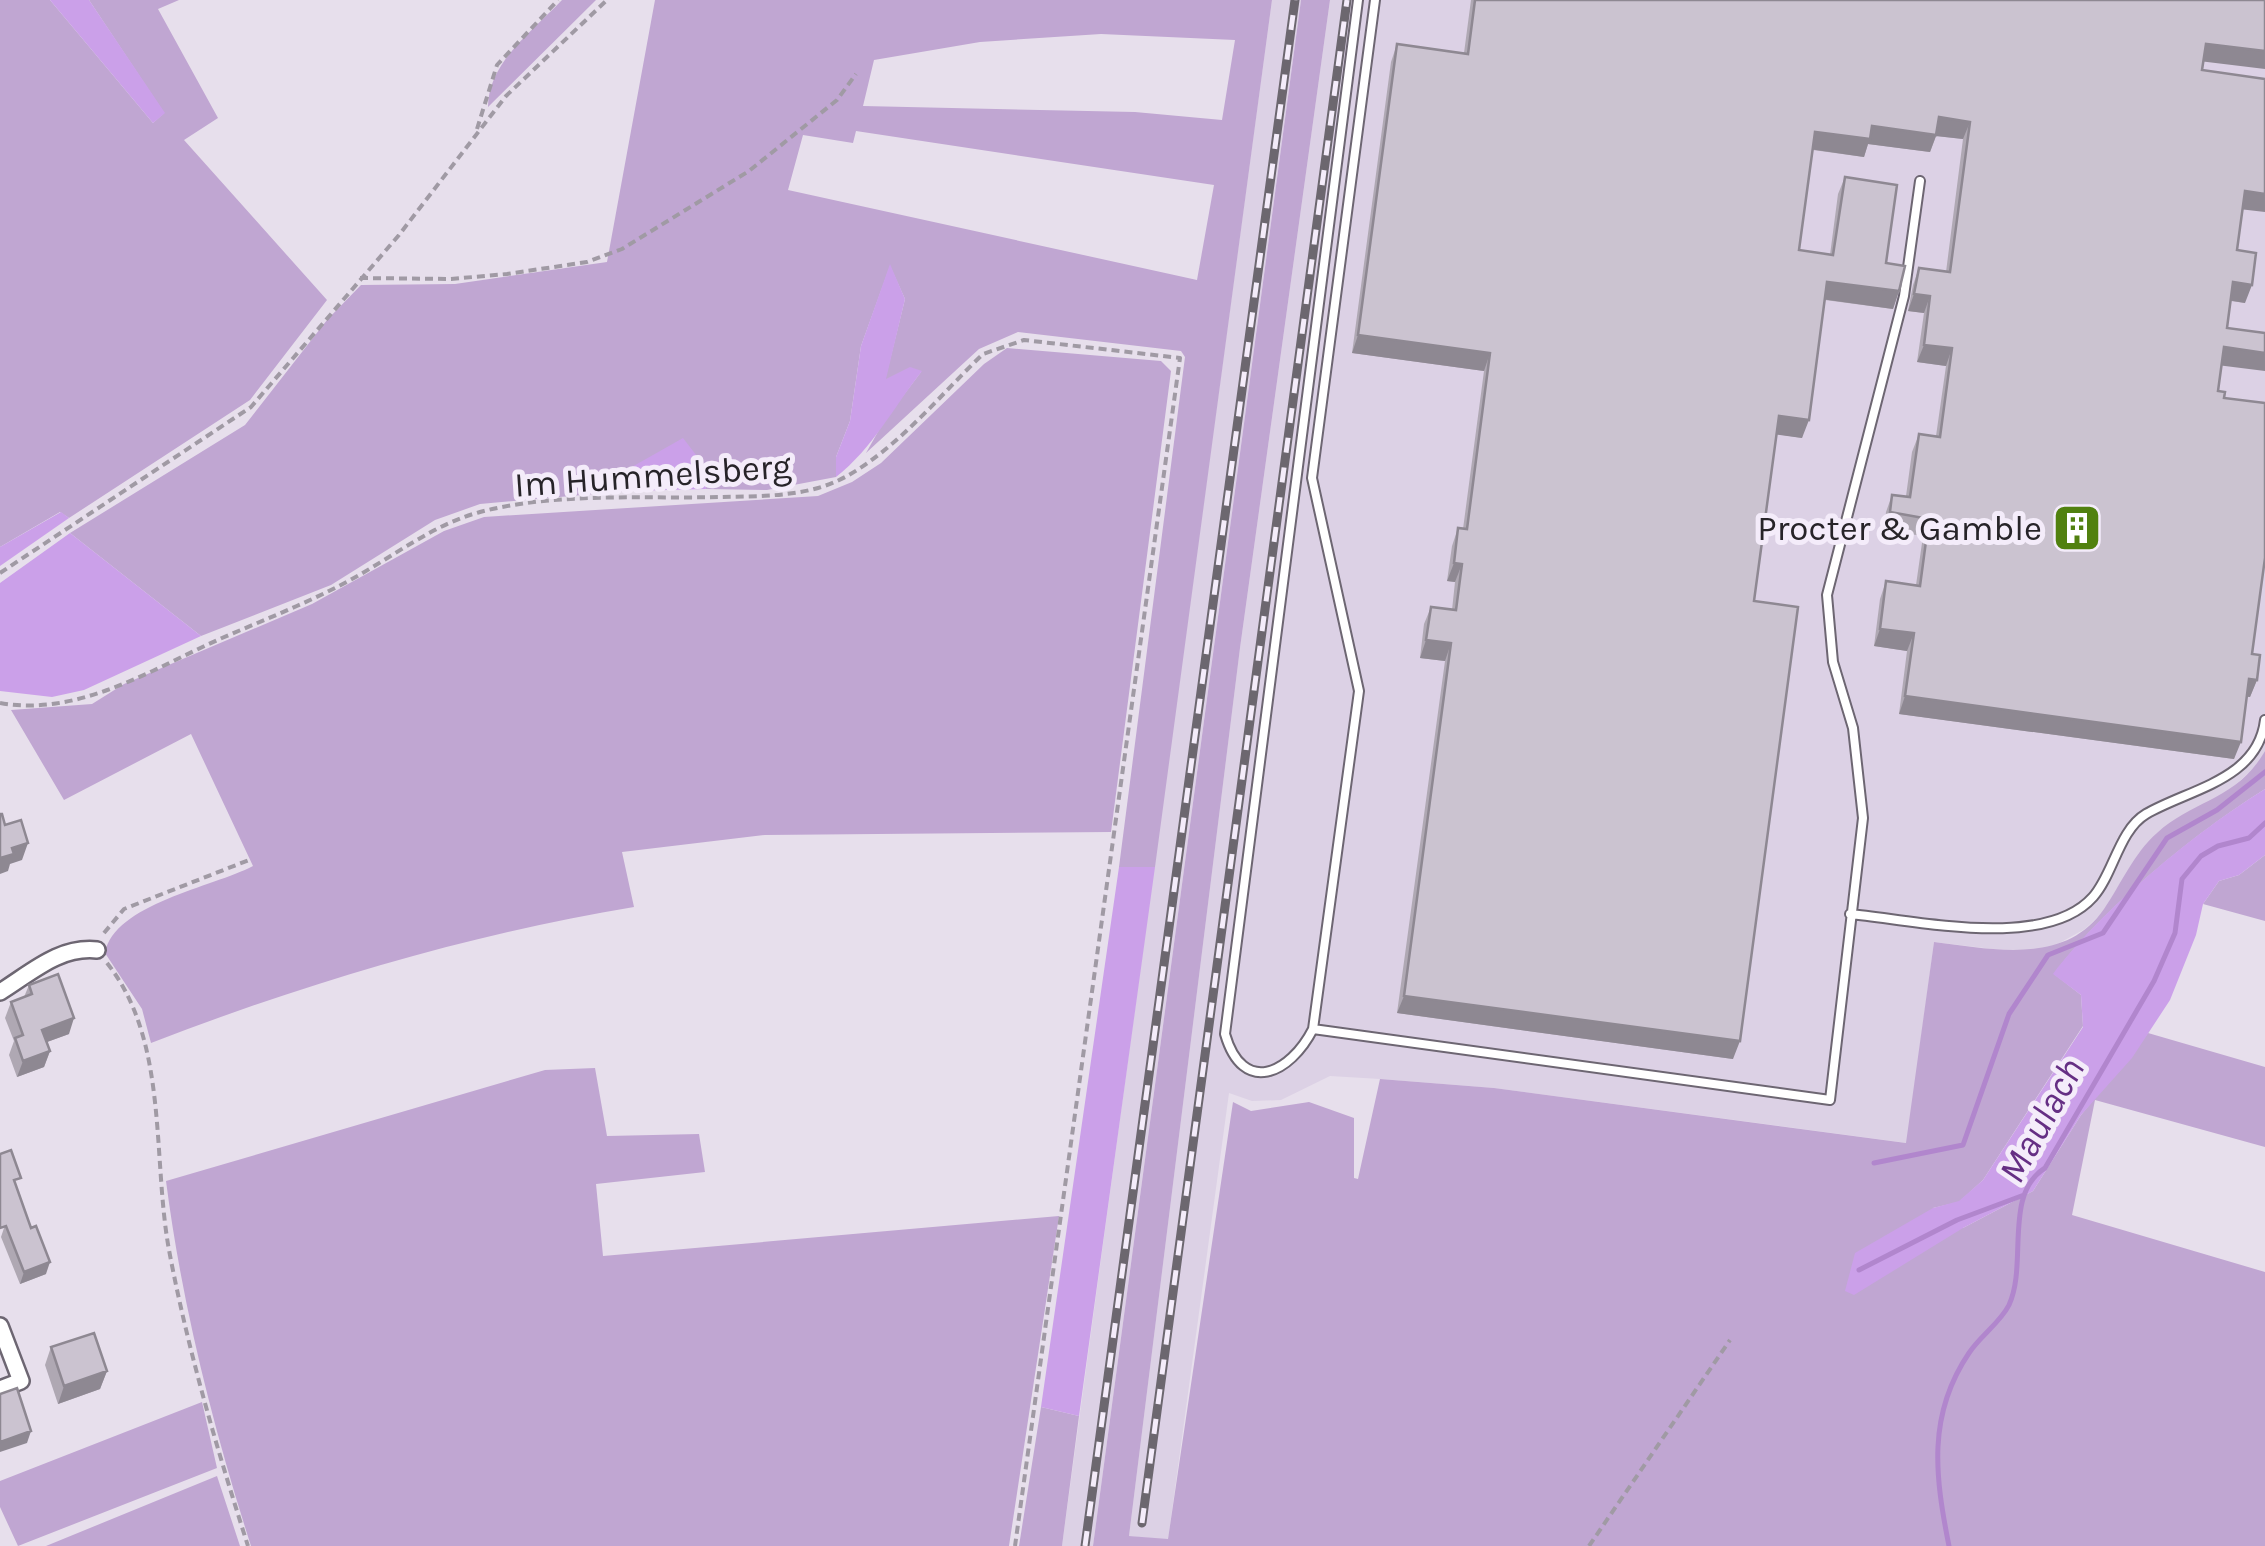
<svg xmlns="http://www.w3.org/2000/svg" width="2265" height="1546" font-family="Karla,sans-serif">
	<style>
		.built { fill: #dcd1e5 }
		.green { fill: #c0a6d2; fill-rule: evenodd }
		.forest { fill: #cba0e9 }
		.lines { fill: none; stroke-linecap: round; stroke-linejoin: round }
		.stream { stroke: #b186cd; stroke-width: 5 }
		.service-casing { stroke: #6d6672; stroke-width: 12 }
		.minor-casing { stroke: #6d6672; stroke-width: 20 }
		.path { stroke: #a09aa4; stroke-width: 4; stroke-dasharray: 8 5; stroke-linecap: butt }
		.service { stroke: #fff; stroke-width: 8 }
		.minor { stroke: #fff; stroke-width: 15 }
		.rail-casing { stroke: #6c676f; stroke-width: 9 }
		.rail { stroke: #f4ecfa; stroke-width: 5; stroke-dasharray: 15; stroke-linecap: butt }
		.wall { fill: #afa8b3 }
		.shaded-wall { fill: #8e8892 }
		.building { fill: #cbc3d0; stroke: #8e8892; stroke-width: 2.5 }
		.labels { text-anchor: middle; stroke-width: 10; stroke-linejoin: round; paint-order: stroke }
		.street-label { font-size: 35px; fill: #272429; stroke: #f4ecfa }
		.poi-label { font-size: 35px; fill: #272429; stroke: #f4ecfa; text-anchor: end }
		.water-label { font-size: 38px; font-style: italic; fill: #652f84; stroke: #f4ecfa }
	</style>
	<rect width="100%" height="100%" fill="#e7dfec"/>
	<path class="built" d="M1272 0H1301L1093 1546H1062Z
		M1330 0H2265V751L2257 765 2220 799 2186 815 2139 853 2102 913 2085 929 2052 947 2018 952 1934 942 1907 1143 1494 1088 1380 1079 1330 1076 1281 1100 1252 1101 1229 1093 1168 1540 1129 1536 1240 648Z"/>
	<path class="green" d="M0 0H50L153 123 164 113 89 0H179L158 9 218 118 184 140 327 300 250 400 69 518 60 512 0 547Z
		M562 0H596L488 107C488 62 534 30 562 0Z
		M655 0H1272L1155 867H1119L1185 357 1181 351 1018 332 979 349 866 453 884 421 921 372 885 380 905 299 890 266 861 346 850 421 836 457V477L767 490 706 489 703 464 630 468 628 491 480 504 435 520 331 585 201 636 70 533 245 425 327 320 361 285 455 284 607 262ZM1101 34 1235 40 1222 120 1135 112 863 106 874 60 980 42ZM856 131 1214 185 1197 280 788 190 803 135 853 143Z
		M1301 0H1330L1240 648 1129 1536 1168 1539 1233 1102 1251 1111 1309 1102 1354 1118V1178L1358 1179 1380 1079 1494 1088 1906 1143 1934 942C1992 949 2065 966 2104 909 2121 884 2134 853 2157 833 2193 800 2237 800 2265 751V789C2196 832 2102 909 2054 974L2081 995 2083 1026 1983 1180 1959 1202 1933 1208 1963 1228 2033 1191 2081 1115 2148 1033 2265 1067V1147L2095 1100 2072 1215 2265 1272V1546H1093Z
		M1007 348 1161 361 1171 371 1111 832 765 835 622 852 634 907C470 934 306 983 151 1043L142 1009 105 953C114 904 213 887 253 866L191 734 64 800 11 710 92 704 124 684 312 604 444 531 484 517 818 496 852 482 881 463 984 364Z
		M2265 855V921L2203 904 2219 881 2239 875Z
		M595 1068 607 1136 699 1134 705 1172 596 1184 603 1256 1059 1216 1009 1546H251C213 1427 182 1305 166 1181L545 1070Z
		M202 1402 217 1468 18 1546 0 1507V1481Z
		M1041 1407 1079 1416 1062 1546H1019Z
		M217 1476 240 1546H46Z"/>
	<path class="forest" d="M50 0H89L165 113 153 123Z
		M890 264 905 299 886 379 910 367 922 371C893 408 873 448 836 477V457L850 421 861 346Z
		M683 438 703 464 706 489 628 491 630 468Z
		M61 512 69 518 0 566V547Z
		M70 533 201 636 84 690 52 697 0 691V583Z
		M2265 789V855L2239 875 2219 881 2203 904 2196 935 2170 1000 2132 1058 2081 1115 2033 1191 1963 1228 1854 1295 1845 1291 1855 1253 1933 1208 1959 1201 1983 1180 2083 1027 2081 995 2053 974C2102 909 2195 832 2265 789Z
		M1119 867H1155L1079 1416 1041 1407Z"/>
	<g class="lines">
		<path class="stream" d="M1874 1163 1963 1145 2009 1014 2048 955 2103 933 2167 838 2217 810 2265 772
			M1859 1270 1957 1220 2024 1195
			M1949 1546C1935 1476 1927 1415 1969 1353 1980 1336 2000 1323 2009 1305 2028 1264 2003 1194 2045 1168L2154 981 2175 933 2182 879 2201 856 2218 846 2249 838 2265 823"/>
		<g class="service-casing">
			<path id="service" d="M1375 0 1312 478 1359 691 1313 1029 1830 1100 1863 818 1853 728 1833 662 1827 595 1904 296 1920 181
				M1850 914C1915 920 2045 951 2093 897 2113 875 2119 830 2146 814 2189 789 2258 780 2265 720
				M1313 1029C1290 1074 1243 1096 1225 1034L1358 0"/>
		</g>
		<g class="minor-casing">
			<path id="minor" d="M0 992C31 973 59 946 97 950
				M0 1326 21 1381 0 1389"/>
		</g>
		<path class="path" d="M477 129 497 65 558 0
			M360 278 451 279 507 274 587 262 622 249 749 171 837 100 856 74
			M0 573 251 407 399 235 506 96 607 0
			M0 703C79 717 152 669 222 638 266 619 310 602 352 579 394 556 434 524 480 512 556 492 643 499 722 497 764 496 810 497 847 476 899 447 941 394 983 354L1024 340 1180 358 1015 1546
			M104 933 124 909 249 860
			M107 963C169 1041 152 1157 169 1250 188 1351 217 1449 248 1546
			M1589 1546 1730 1340"/>
		<use href="#service" class="service"/>
		<use href="#minor" class="minor"/>
		<g class="rail-casing">
			<path id="rail" d="M1142 1523 1347 0
				M1085 1546 1295 0"/>
		</g>
		<use href="#rail" class="rail"/>
	</g>
	<path class="wall" d="M1471 0H2265L2203 62 2202 70 2243 209 2237 250 2245 303 2231 301 2218 391 2224 398 2252 654 2257 680 2250 697H2247L2234 759 1899 714 1907 651 1874 646 1880 599 1886 581 1916 585 1923 536 1884 530 1886 512 1892 495 1906 496 1912 452 1919 434 1936 436 1946 366 1917 362 1924 313 1908 311 1913 285 1919 268 1946 272 1963 139 1936 136 1930 152 1868 144 1864 157 1813 150 1799 250 1830 255 1838 194 1845 177 1899 291 1893 309 1825 300 1802 438 1776 434 1754 601 1733 1059 1397 1013 1445 661 1420 658 1424 624 1431 607 1452 610 1455 582 1447 581 1452 546 1458 528 1463 529 1484 371 1352 353 1391 62 1397 44 1464 53Z
		M29 985 69 1034 47 1042 50 1051 44 1067 17 1077 9 1055 14 1041 5 1018 11 1002 24 997Z
		M17 1189 46 1274 20 1284 1 1237Z
		M51 1347 107 1371 100 1389 58 1404 45 1365Z"/>
	<path class="shaded-wall" d="M2206 44 2265 51V69L2199 61Z
		M1939 117 1970 122 1963 139 1936 136 1930 152 1868 144 1864 157 1809 149 1815 132Z
		M2245 191 2265 194V212L2239 209Z
		M1827 282 1899 291 1893 309 1821 299Z
		M2233 282 2252 285 2245 303 2227 300Z
		M1914 294 1930 296 1924 313 1908 311Z
		M1358 335 1490 353 1484 371 1352 353Z
		M1924 345 1952 348 1946 366 1917 362Z
		M2224 347 2265 353V371L2217 365Z
		M1779 416 1809 420 1802 438 1772 434Z
		M1454 563 1462 564 1455 582 1447 581Z
		M1880 629 1914 633 1907 651 1874 646Z
		M1426 640 1451 643 1445 661 1420 658Z
		M2249 679 2257 680 2250 697 2243 696Z
		M1905 696 2241 742 2234 759 1899 714Z
		M28 843 22 860 10 864 8 871 0 874V858L12 848Z
		M1404 996 1740 1041 1733 1059 1397 1013Z
		M74 1018 69 1034 36 1046 42 1030Z
		M50 1051 44 1067 17 1077 23 1061Z
		M50 1262 46 1274 20 1284 24 1272Z
		M107 1371 100 1389 58 1404 64 1386Z
		M31 1431 27 1443 0 1452V1442Z"/>
	<path class="building" d="M1475 0H2265V51L2206 44 2202 70 2265 79V194L2245 191 2237 250 2256 253 2252 285 2233 282 2227 328 2265 333V353L2224 347 2218 391 2225 392 2224 398 2265 403V558L2252 654 2260 655 2257 680 2249 679 2241 742 1905 696 1914 633 1880 629 1886 581 1920 586 1929 519 1890 512 1892 495 1910 497 1919 434 1940 437 1952 348 1924 345 1930 296 1914 294 1919 268 1950 272 1970 122 1939 117 1936 135 1872 126 1870 139 1815 132 1799 250 1833 255 1845 177 1897 185 1886 263 1905 266 1899 291 1827 282 1809 420 1779 416 1754 601 1798 607 1740 1041 1404 996 1451 643 1426 640 1431 607 1456 610 1462 564 1454 563 1458 528 1467 529 1490 353 1358 335 1397 44 1468 54Z
		M0 814H2L5 825 21 820 28 843 12 848 14 854 0 858Z
		M58 974 74 1018 42 1030 50 1051 23 1061 15 1038 23 1035 11 1002 32 994 29 985Z
		M11 1150 21 1178 14 1180 31 1228 36 1226 50 1262 24 1272 6 1226 0 1228V1154Z
		M94 1333 107 1371 64 1386 51 1347Z
		M17 1388 31 1431 0 1442V1394Z"/>
	<defs>
		<g id="building-square" transform="scale(2.5)"><rect x="-9" y="-9" width="18" height="18" rx="4" fill="#51810f" stroke="#f4ecfa"/><path d="M-4-6H4V6H1V3H-1V6H-4ZM-2.5-4.3h1.7v1.8h-1.7ZM.8-4.3h1.7v1.8H.8ZM-2.5-1h1.7V.8h-1.7ZM.8-1h1.7V.8H.8Z" fill="#fff"/></g>
	</defs>
	<g fill-rule="evenodd">
		<use href="#building-square" x="2077" y="528"/>
	</g>
	<g class="labels">
		<g class="street-label">
			<text transform="translate(653 475) rotate(-4)" y="12">Im Hummelsberg</text>
		</g>
		<g class="poi-label">
			<text x="2042" y="540">Procter &amp; Gamble</text>
		</g>
		<g class="water-label">
			<text transform="translate(2041 1120) rotate(-61)" y="13">Maulach</text>
		</g>
	</g>
</svg>
